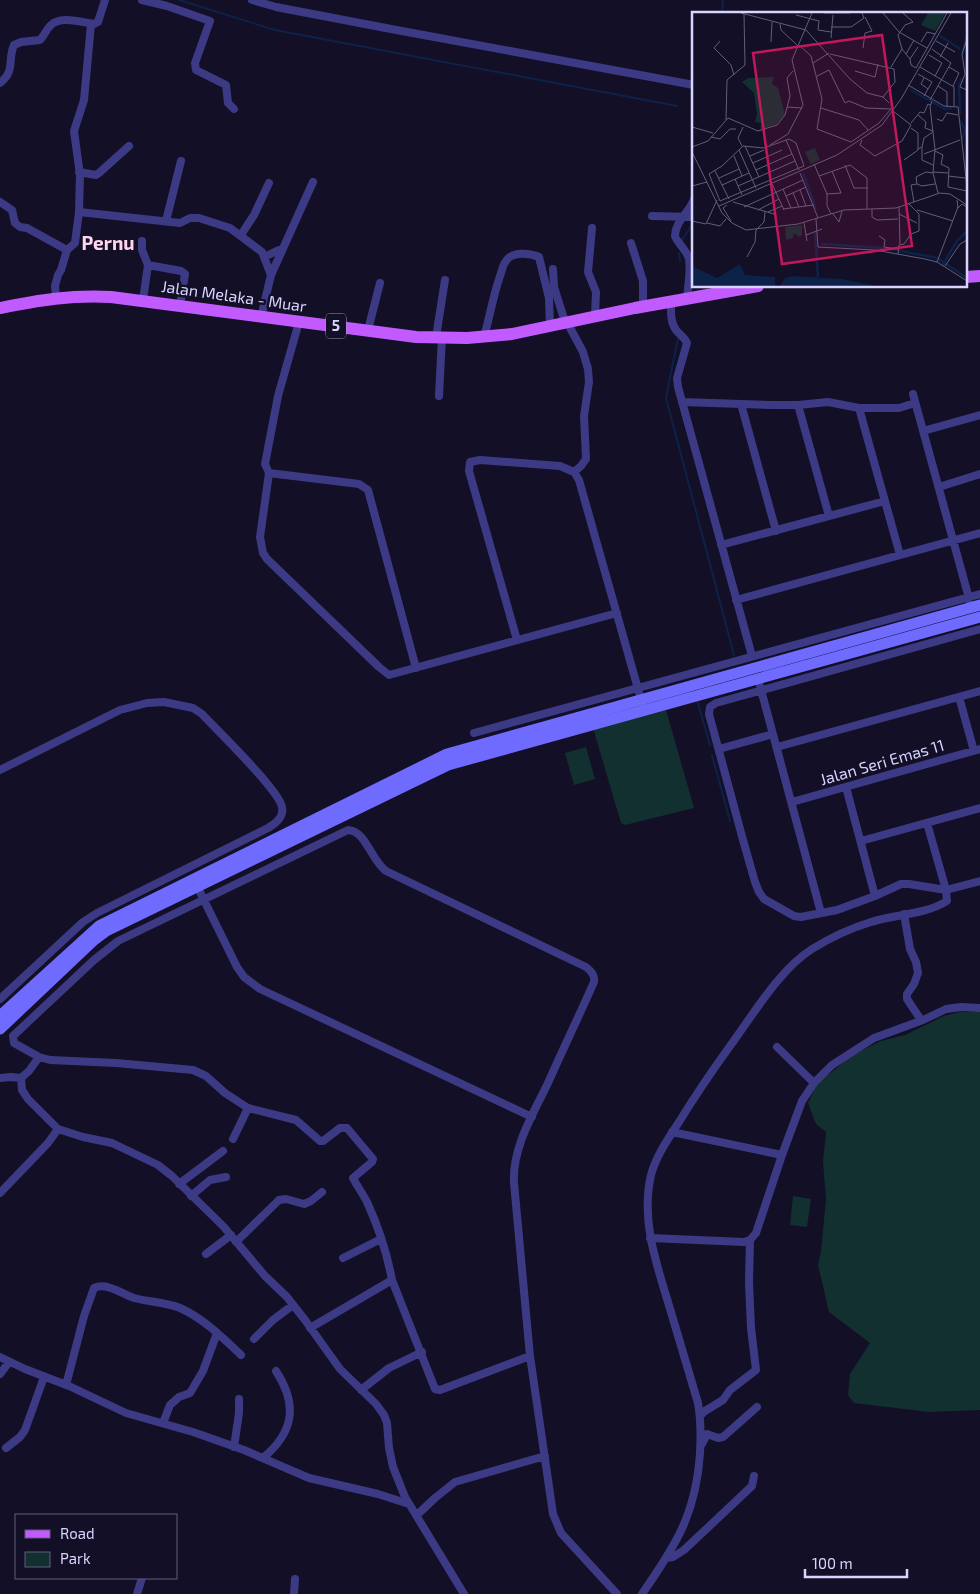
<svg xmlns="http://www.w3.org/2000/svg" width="980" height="1594" font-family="'Exo 2',sans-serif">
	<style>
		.green { fill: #12302f }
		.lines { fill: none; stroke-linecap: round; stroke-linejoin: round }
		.stream { stroke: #0c2248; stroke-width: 2 }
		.street { stroke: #3d3a85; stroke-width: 8 }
		.secondary { stroke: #6f6bff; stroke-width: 11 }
		.primary { stroke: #c25bff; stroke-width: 12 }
		.labels { text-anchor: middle; stroke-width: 5; stroke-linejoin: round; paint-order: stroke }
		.shield { fill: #130f26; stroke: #9e99be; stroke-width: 1 }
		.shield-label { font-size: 15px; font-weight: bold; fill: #d9d4ff }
		.street-label { font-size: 16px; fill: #d9d4ff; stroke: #130f26 }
		.quarter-label { font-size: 19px; font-weight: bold; fill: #ffd6f0; stroke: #130f26 }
		.inset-river { fill: none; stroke: #0c2248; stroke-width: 2.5 }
		.inset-road { fill: none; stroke: #625e7d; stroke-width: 1 }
		.view { fill: #c2185b; fill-opacity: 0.15; stroke: #c2185b; stroke-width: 2.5 }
		.inset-edge { fill: none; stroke: #d9d4ff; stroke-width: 2.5 }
	</style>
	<rect width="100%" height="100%" fill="#130f26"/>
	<path class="green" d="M666 710 694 808 625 825 621 823 593 728Z
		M586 747 595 779 574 785 565 753Z
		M959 1012H980V1410L929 1412 854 1403 848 1395 850 1374 870 1343 829 1312 818 1265 821 1251 826 1199 823 1162 826 1132 816 1124 808 1103 817 1084 851 1056 881 1041 905 1035 944 1016Z
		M793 1196 811 1199 807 1227 790 1225Z"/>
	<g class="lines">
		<path class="stream" d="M179 0 275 30 677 106
			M722 14 723 0
			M682 240 694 222
			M679 253 680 261
			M678 338 666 398 734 655
			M698 700H697L710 745
			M712 755 730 821"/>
		<path class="street" d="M142 0 167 6 210 21 195 63 196 70 226 85 228 103 234 109
			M252 0 276 7 391 29 694 85
			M0 83C16 70 7 61 14 45L21 42 40 40C44 36 46 30 50 26 59 15 81 22 94 24L98 22 105 0
			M79 172 96 175 99 173 129 146
			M0 202 12 210 15 223 20 227 27 228 67 250
			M79 212 180 223 190 218H199L230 228 262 252 271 275 261 317
			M652 216 694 217
			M166 221 181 161
			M592 228 588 272 596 292 595 316
			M241 235 254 215 269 183
			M142 241V250L148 265
			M631 243 643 281V306
			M264 257 283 248
			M553 269 554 287 565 322
			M271 275 313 182
			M56 297 55 286 58 275 61 270 67 250 75 243 79 212 80 175 74 131 84 100 91 24
			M687 298C688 287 691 270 689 259 687 250 675 240 675 236 675 221 690 212 694 199
			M143 300 148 265 181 271 185 274 180 305
			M671 301C671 311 670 322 676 330 680 335 684 337 687 343L677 378 678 387 752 656
			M299 322 278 396 265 464 269 473 260 537 263 553 267 559 379 667 389 675 617 613
			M567 322 583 352 588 369 589 382 584 416 586 459 581 466 574 472
			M368 330 380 283
			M436 337 445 280
			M484 337C490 316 493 296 500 276 502 271 503 264 506 261 512 251 530 253 539 257L549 298 550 326
			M913 394 970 602
			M439 396 442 337
			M682 402 770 405H798L828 402 859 408H899L915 403
			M741 404 776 531
			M798 405 829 516
			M859 408 900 555
			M923 431 980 415
			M269 473 359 484 368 490 416 668
			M939 487 980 474
			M721 545 885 501
			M736 600 980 533
			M980 629 716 703 710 707 709 714 743 840 755 882 759 892 764 899 794 916 801 917 837 910 875 896 901 884H909L946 890 980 881
			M517 640 469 471 470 462 480 460 560 466 574 472 579 480 642 703
			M760 686 821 913
			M959 697 974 751
			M474 733 980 594
			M777 747 980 691
			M719 749 773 734
			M0 770 120 710 147 703 164 702 193 708 202 714C217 730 279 790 282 807 284 817 276 823 268 828L97 913 83 922 0 999
			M846 787 875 896
			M792 802 980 749
			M861 841 980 808
			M196 884 237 967 244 977 260 989 532 1117
			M904 914 910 949 916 962 918 973 914 984 907 994V999L921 1020
			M777 1047 814 1083
			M0 1078 11 1077 21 1078
			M21 1078 22 1090 28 1099 58 1129 83 1137 112 1143 158 1165 172 1176 223 1226 265 1276 287 1297 305 1320 340 1369 376 1404 384 1415 387 1423 389 1448 393 1467 405 1497 464 1594
			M21 1078 29 1071 39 1057
			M672 1132 782 1155
			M233 1139 248 1108
			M179 1184 223 1151
			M0 1193 48 1143 58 1129
			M191 1196 210 1180 226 1177
			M650 1238 744 1242 750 1240
			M236 1242 279 1200 286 1199 304 1204 311 1201 322 1192
			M206 1254 231 1235
			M343 1258 381 1239
			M310 1328 392 1280
			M254 1339 273 1320 293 1305
			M530 1356 440 1390 435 1389 392 1280C387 1253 378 1226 367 1202 363 1194 357 1186 353 1178L372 1162 373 1159 347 1128H340L323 1141H320L296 1120 248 1108 225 1093 206 1076 193 1070 116 1063 50 1060 39 1057 14 1043 13 1036 94 960 118 941 348 830C366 831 371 860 386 871L586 967C591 971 595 975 594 982 579 1016 563 1049 548 1083 533 1114 512 1148 514 1183L530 1356 553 1514 561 1533 617 1594
			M0 1357 25 1369 69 1386 126 1413 193 1432 244 1450 309 1478 378 1494 409 1504
			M0 1374 9 1362
			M66 1385 84 1316 94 1288C107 1282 122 1294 134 1298 149 1302 165 1302 180 1308 203 1318 223 1338 241 1355
			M361 1390 389 1368 422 1352
			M700 1416 705 1411 723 1400 730 1390 756 1370 751 1328 749 1283 750 1240 756 1233 782 1155 802 1101 814 1083 832 1065 874 1038 923 1020 946 1009 961 1007 980 1008
			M163 1423 170 1405 179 1397 190 1393 203 1371 217 1333
			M702 1444 707 1434 718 1438 723 1437 757 1407
			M234 1447 239 1413V1399
			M6 1448 20 1437 25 1430 44 1377
			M263 1458C294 1432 298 1405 276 1371
			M417 1515 435 1498 455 1482 545 1456
			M666 1558 673 1557 684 1550 752 1486 754 1476
			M137 1594 142 1578
			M294 1594 295 1579
			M642 1594C676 1545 696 1514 700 1453 701 1436 701 1420 698 1403 689 1372 680 1342 671 1312 658 1268 640 1222 651 1175 656 1156 668 1139 679 1122 695 1096 712 1071 730 1046 753 1015 779 970 812 949 830 938 851 928 871 922 895 914 925 915 947 901L946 890 927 823"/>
		<path class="secondary" d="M0 1016 99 926 447 754 980 605
			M0 1029 94 940 106 931 448 765 980 617"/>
		<path class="primary" d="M966 277 980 276
			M0 308C40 300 70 295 111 297L416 337 467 338 512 334 635 308 758 286"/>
	</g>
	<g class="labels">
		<rect class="shield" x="326" y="313.5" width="20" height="25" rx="4"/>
		<g class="shield-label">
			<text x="336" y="331">5</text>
		</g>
		<g class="street-label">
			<text transform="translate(234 296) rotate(8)" y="6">Jalan Melaka - Muar</text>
			<text transform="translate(882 762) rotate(-16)" y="6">Jalan Seri Emas 11</text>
		</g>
		<g class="quarter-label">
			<text x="108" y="250">Pernu</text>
		</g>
	</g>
	<g transform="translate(692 12)">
		<rect width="275" height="275" fill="#130f26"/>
		<path d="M236 1H254L243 19 229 13ZM82 65 80 72 86 76 93 103 84 112 68 118 69 111 63 110 65 102 62 81 50 70 56 66ZM123 136 128 148 119 152 113 140ZM110 213V223L107 225 102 221 101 226 94 228 93 215Z" fill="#12302f"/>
		<path d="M48 252 53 263 83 265V274H0V254L25 266ZM101 264 149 267 184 274H88L93 266Z" fill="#0c2248"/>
		<path class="inset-river" d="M248 24 268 37M270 43 275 23M219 78 253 97 260 96M268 102 267 74 270 66M268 108 273 118 270 128M111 161 124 197M123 220 126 265M129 232 192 236M198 237 245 246 275 266M250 254 265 229 275 219"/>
		<path class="inset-road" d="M49 1 114 18 158 67 175 81 191 85 197 91M132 1H158M191 1 207 20 235 36M211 1 221 10 213 13 206 23 210 37 218 47 226 35M104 3 127 9 126 18 139 20M88 12 89 18 106 34M139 15H159L172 6 170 1M139 26 141 3M275 27 270 42 273 62 268 75 275 78M28 29 22 36 39 53 42 63M244 29 263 40M79 30 80 10M229 30 235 20 243 22M107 33 119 44 130 87 125 117 159 130 187 111 199 97 174 96 157 89 153 91 137 58 125 64M171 36 173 21 180 19 173 5M138 42 202 57 203 70 191 85M214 42 222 28M237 43 250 51 243 64M248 45 256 31M218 47 219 53 224 56 255 1M121 51 137 41M199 55 210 37M228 55 262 75V94M257 55 267 61 261 74M163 59 183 65 186 52M226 62 240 70 232 84M232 66 229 72 236 77M216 73 252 94 266 95 275 175M246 74 255 80V95M238 88 259 51 240 37M240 89 238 95 243 137 241 161 246 181M95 95 110 96M129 96 167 108 176 118M226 103 234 110 233 116 241 119M245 107 250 109 255 101 266 103M34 108 35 68 53 53 52 2M219 111 228 100 232 101 236 92 238 93M0 115 21 121M19 125 28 127 38 117H44M97 127 104 131 112 154 28 189 17 162 30 154 51 134 72 136ZM94 128 107 158M170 128 168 133 183 144 210 129 219 113 201 99M78 133 96 122 111 93 100 48 120 1M50 134 46 126 51 115M53 134 67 165M0 135 16 129 36 106 66 119 85 113 93 103 98 84 95 66 101 59M230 135 232 126 241 120M226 137 230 135V148L241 153M47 138 64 176M243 139 251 143 249 152 257 156 256 175 275 179M0 140 30 201 40 211 54 218 106 212 152 198 204 196 248 181 258 182 275 193M232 142 268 128M42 144 50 164M58 144 72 138M212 148 226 138V121L219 116M61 151 90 138M122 152 135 182 149 181 140 159M153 153 162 176H176M64 158 100 142M23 159 37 187M241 160 256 161M108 161 126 206M127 164 158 153 175 166V197M256 164 273 166M27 166 47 157M43 167 50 183M80 172 92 198M225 172 230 174 243 172M30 173 57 161M0 174 15 170M46 174 103 149M91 177 99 196M108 178 114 194M101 181 107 195M135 182V194L139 202M94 184 114 175M265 188 266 196 270 192 275 195M41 190 82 202M222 190 219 173 225 172 224 165 234 160 241 161M35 193 31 196 39 209M27 194 145 143 190 113 209 87 259 1M52 195 111 168M207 195 208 232M91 197 122 193M180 197V205L185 208 206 207M66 198 87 187M225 198 261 209M76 200 90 194M141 202 147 210 150 199M207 202 225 211M124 207 126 235 183 238 233 247 245 250 275 269M0 209 14 212 25 188M15 211 28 214 34 207M112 211 115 229M114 223 130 217M187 224 193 228 192 235 206 237M206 242 207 233 212 232 219 222 227 219V202L217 192M55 245 63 230 64 218 72 210 73 200M245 250 266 195M253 254 268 232 275 228"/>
		<path class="view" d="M190 23 220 234 90 252 61 41Z"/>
		<rect width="275" height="275" class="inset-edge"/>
	</g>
	<rect x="15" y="1514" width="162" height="65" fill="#130f26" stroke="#625e7d"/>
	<rect x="25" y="1530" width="25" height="8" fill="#c25bff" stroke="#625e7d"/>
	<text x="60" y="1539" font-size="15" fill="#d9d4ff">Road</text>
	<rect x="25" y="1552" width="25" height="15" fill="#12302f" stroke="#625e7d"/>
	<text x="60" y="1564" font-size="15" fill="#d9d4ff">Park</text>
	<path d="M805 1569v8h102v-8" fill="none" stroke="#d9d4ff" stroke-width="2.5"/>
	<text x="812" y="1569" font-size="15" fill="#d9d4ff" stroke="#130f26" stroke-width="4" paint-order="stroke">100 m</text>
</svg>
